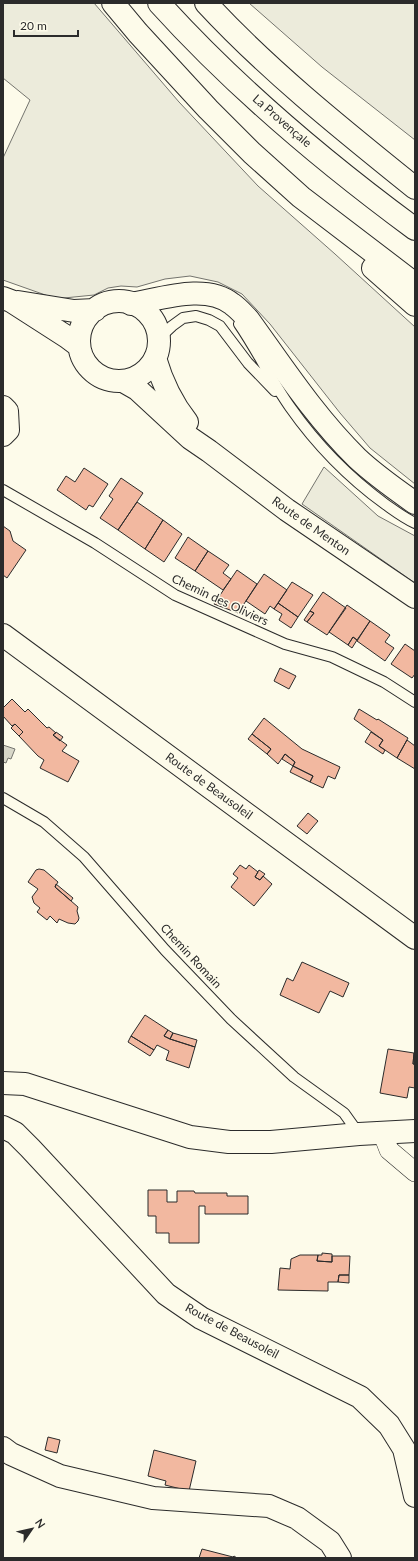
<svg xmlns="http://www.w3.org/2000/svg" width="418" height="1561" font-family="Lato,sans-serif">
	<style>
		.green { fill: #ecebdb; stroke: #74746e }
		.water { fill: #d8d7c9; stroke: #74746e }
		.building { fill: #f2b8a0; stroke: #2b2b2b }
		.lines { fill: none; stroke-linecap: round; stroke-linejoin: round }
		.lane-casing { stroke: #2b2b2b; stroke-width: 12 }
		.street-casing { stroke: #2b2b2b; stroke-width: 20 }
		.secondary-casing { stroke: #2b2b2b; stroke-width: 24 }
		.highway-casing { stroke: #2b2b2b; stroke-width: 24 }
		.lane { stroke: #fdfbea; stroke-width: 10 }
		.street { stroke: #fdfbea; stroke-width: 19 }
		.secondary { stroke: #fdfbea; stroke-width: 22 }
		.highway { stroke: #fdfbea; stroke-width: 22 }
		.labels { text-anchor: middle; stroke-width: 3; stroke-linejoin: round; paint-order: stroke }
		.street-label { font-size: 12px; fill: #2b2b2b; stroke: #fdfbea }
	</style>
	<rect width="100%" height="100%" fill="#fdfbea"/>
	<path class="green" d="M3 3H94L179 102 258 186 335 254 415 327V484L370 448 340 413 270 324 242 294 218 282 190 276 165 279 137 287 121 286 108 288 94 295 64 298 51 297 3 280V158L30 100 3 78Z
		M249 3H415V140L322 67Z
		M324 467 378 516 415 536V583L302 504Z"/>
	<path class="water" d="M3 745 15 749 11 759 8 758 6 763 3 762Z"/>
	<path class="building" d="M84 468 108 484 93 507 89 505 86 510 57 490 66 476 75 482Z
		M121 478 143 493 118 530 100 518 113 499 109 496Z
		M137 502 163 520 145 549 118 530Z
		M163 520 182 534 164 562 145 549Z
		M3 526 10 531 13 541 26 550 7 578 3 575Z
		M188 537 208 551 195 571 175 558Z
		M208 551 229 565 223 573 231 579 223 590 195 571Z
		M237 570 257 584 238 613 214 604Z
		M264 574 287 590 274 609 270 606 265 614 246 601Z
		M292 582 313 595 298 617 278 603Z
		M323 592 346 608 327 635 307 622 314 613 310 611Z
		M278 603 298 617 291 628 279 620 282 614 274 609Z
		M347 605 370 621 357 640 353 637 348 645 329 632Z
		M310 611 314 613 307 622 304 620Z
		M370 621 390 635 385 642 394 648 385 661 357 641Z
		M353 637 357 640 352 648 348 645Z
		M405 644 415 651V674L412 678 391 664Z
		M280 668 296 676 289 689 274 681Z
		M12 699 25 712 28 709 47 728 49 727 56 733 53 735 67 745 62 751 79 761 68 782 40 768 44 760 38 756 19 736 23 732 15 724 12 726 3 716V708Z
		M359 709 377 720 378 719 408 738 397 758 379 746 383 740 354 719Z
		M264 718 302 749 340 767 335 779 328 776 323 788 310 782 313 776 293 766 295 762 285 754 278 764 267 754 271 749 252 734Z
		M15 724 23 732 19 736 11 728Z
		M56 732 63 737 60 741 53 735Z
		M371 732 383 740 379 746 385 750 383 754 365 742Z
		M252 734 271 749 267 754 248 739Z
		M407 740 415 746V769L397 758Z
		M285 754 295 762 293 766 282 759Z
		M293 766 313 776 310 782 290 772Z
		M308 813 318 821 307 834 297 826Z
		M240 865 246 869 249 865 258 872 255 877 260 880 263 876 272 884 254 906 231 887 238 878 233 874Z
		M39 869 44 870 58 882 55 887 78 907 77 911 79 918 78 921 75 924 68 923 59 919 57 923 50 916 47 920 37 912 40 908 34 903 32 897 38 889 28 882 36 870Z
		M259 870 265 874 260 880 255 877Z
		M56 884 73 898 71 901 55 887Z
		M302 962 349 983 343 997 330 991 319 1013 280 995 287 978 293 981Z
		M145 1015 168 1030 164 1036 170 1039 195 1047 189 1068 166 1060 169 1051 157 1045 154 1050 131 1036Z
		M168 1030 173 1033 170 1039 164 1036Z
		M173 1033 197 1040 195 1047 170 1039Z
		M131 1036 154 1050 150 1056 128 1042Z
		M388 1049 414 1053 413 1064H415V1088L409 1087 407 1098 380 1093Z
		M414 1053H415V1064H413Z
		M148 1190H167V1202H177V1191H194L195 1193H227V1196H248V1214H205V1206H199V1243H169V1233H156V1216H148Z
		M322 1253 332 1254V1262L317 1261 318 1255H322Z
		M300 1255H318L317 1261 332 1262V1256H350L349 1275H339L338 1282H328V1291L278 1290 280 1268 290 1269 291 1259Z
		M339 1275H349V1283L338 1282Z
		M48 1437 60 1440 57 1453 45 1450Z
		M154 1450 196 1461 189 1491 165 1485 166 1481 148 1476Z
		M202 1549 233 1557 234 1556 237 1558H199Z"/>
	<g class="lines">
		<g class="lane-casing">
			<path id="lane" d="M239 324C257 350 271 380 290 407 316 444 348 477 385 504 395 511 404 518 415 523
				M158 339 172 326 183 318 196 316 209 320 220 326 248 363 275 391
				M3 490 95 543 175 595 285 644 332 657 384 682 415 702
				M3 798 44 822 84 857 165 950 231 1019 294 1077 344 1113 359 1134"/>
		</g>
		<g class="street-casing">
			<path id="street" d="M382 1132 389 1150 415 1172"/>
		</g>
		<g class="secondary-casing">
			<path id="secondary" d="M3 298 11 301 67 337 79 346
				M79 341a40 40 0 1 1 80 0a40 40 0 1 1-80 0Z
				M18 302 74 311 95 310
				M155 358C162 382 172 403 187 422
				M123 381 137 389 190 438 209 451 287 510 415 597
				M3 407 7 411 8 430 3 435
				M3 635 415 938
				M3 1083 25 1084 190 1137 229 1142H271L359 1134 415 1131
				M3 1127 15 1133 30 1148 166 1294 201 1318 360 1397 389 1425 404 1449 415 1496
				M3 1448 11 1454 60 1476 153 1498 269 1506 297 1518 330 1542 340 1558"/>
		</g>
		<g class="highway-casing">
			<path id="highway" d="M113 3 138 33 208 109 252 153 301 197 415 284
				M159 3C235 87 324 162 415 229
				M206 3C269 71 343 130 415 188
				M373 268 415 305
				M131 304C161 299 206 283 232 304 238 308 243 314 248 319 282 366 315 417 357 458 375 475 395 489 415 503"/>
		</g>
		<use href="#lane" class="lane"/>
		<use href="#street" class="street"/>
		<use href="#secondary" class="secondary"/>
		<use href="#highway" class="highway"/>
	</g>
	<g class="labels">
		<g class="street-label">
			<text transform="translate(282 121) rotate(41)" y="4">La Provençale</text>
			<text transform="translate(311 526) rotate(35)" y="4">Route de Menton</text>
			<text transform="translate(220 600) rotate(25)" y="4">Chemin des Oliviers</text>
			<text transform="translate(209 786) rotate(36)" y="4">Route de Beausoleil</text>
			<text transform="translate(191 956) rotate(47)" y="4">Chemin Romain</text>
			<text transform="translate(232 1331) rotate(28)" y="4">Route de Beausoleil</text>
		</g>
	</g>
	<rect width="418" height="1561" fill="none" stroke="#2b2b2b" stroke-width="8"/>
	<g transform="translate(32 1529) rotate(56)" stroke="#fdfbea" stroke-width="3" paint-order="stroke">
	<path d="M0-3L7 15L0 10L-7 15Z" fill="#2b2b2b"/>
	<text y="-6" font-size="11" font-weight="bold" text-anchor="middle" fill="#2b2b2b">N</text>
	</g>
	<path d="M14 30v6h64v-6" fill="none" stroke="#2b2b2b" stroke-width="2"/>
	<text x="20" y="30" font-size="12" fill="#2b2b2b" stroke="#fdfbea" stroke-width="3" paint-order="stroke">20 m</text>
</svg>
